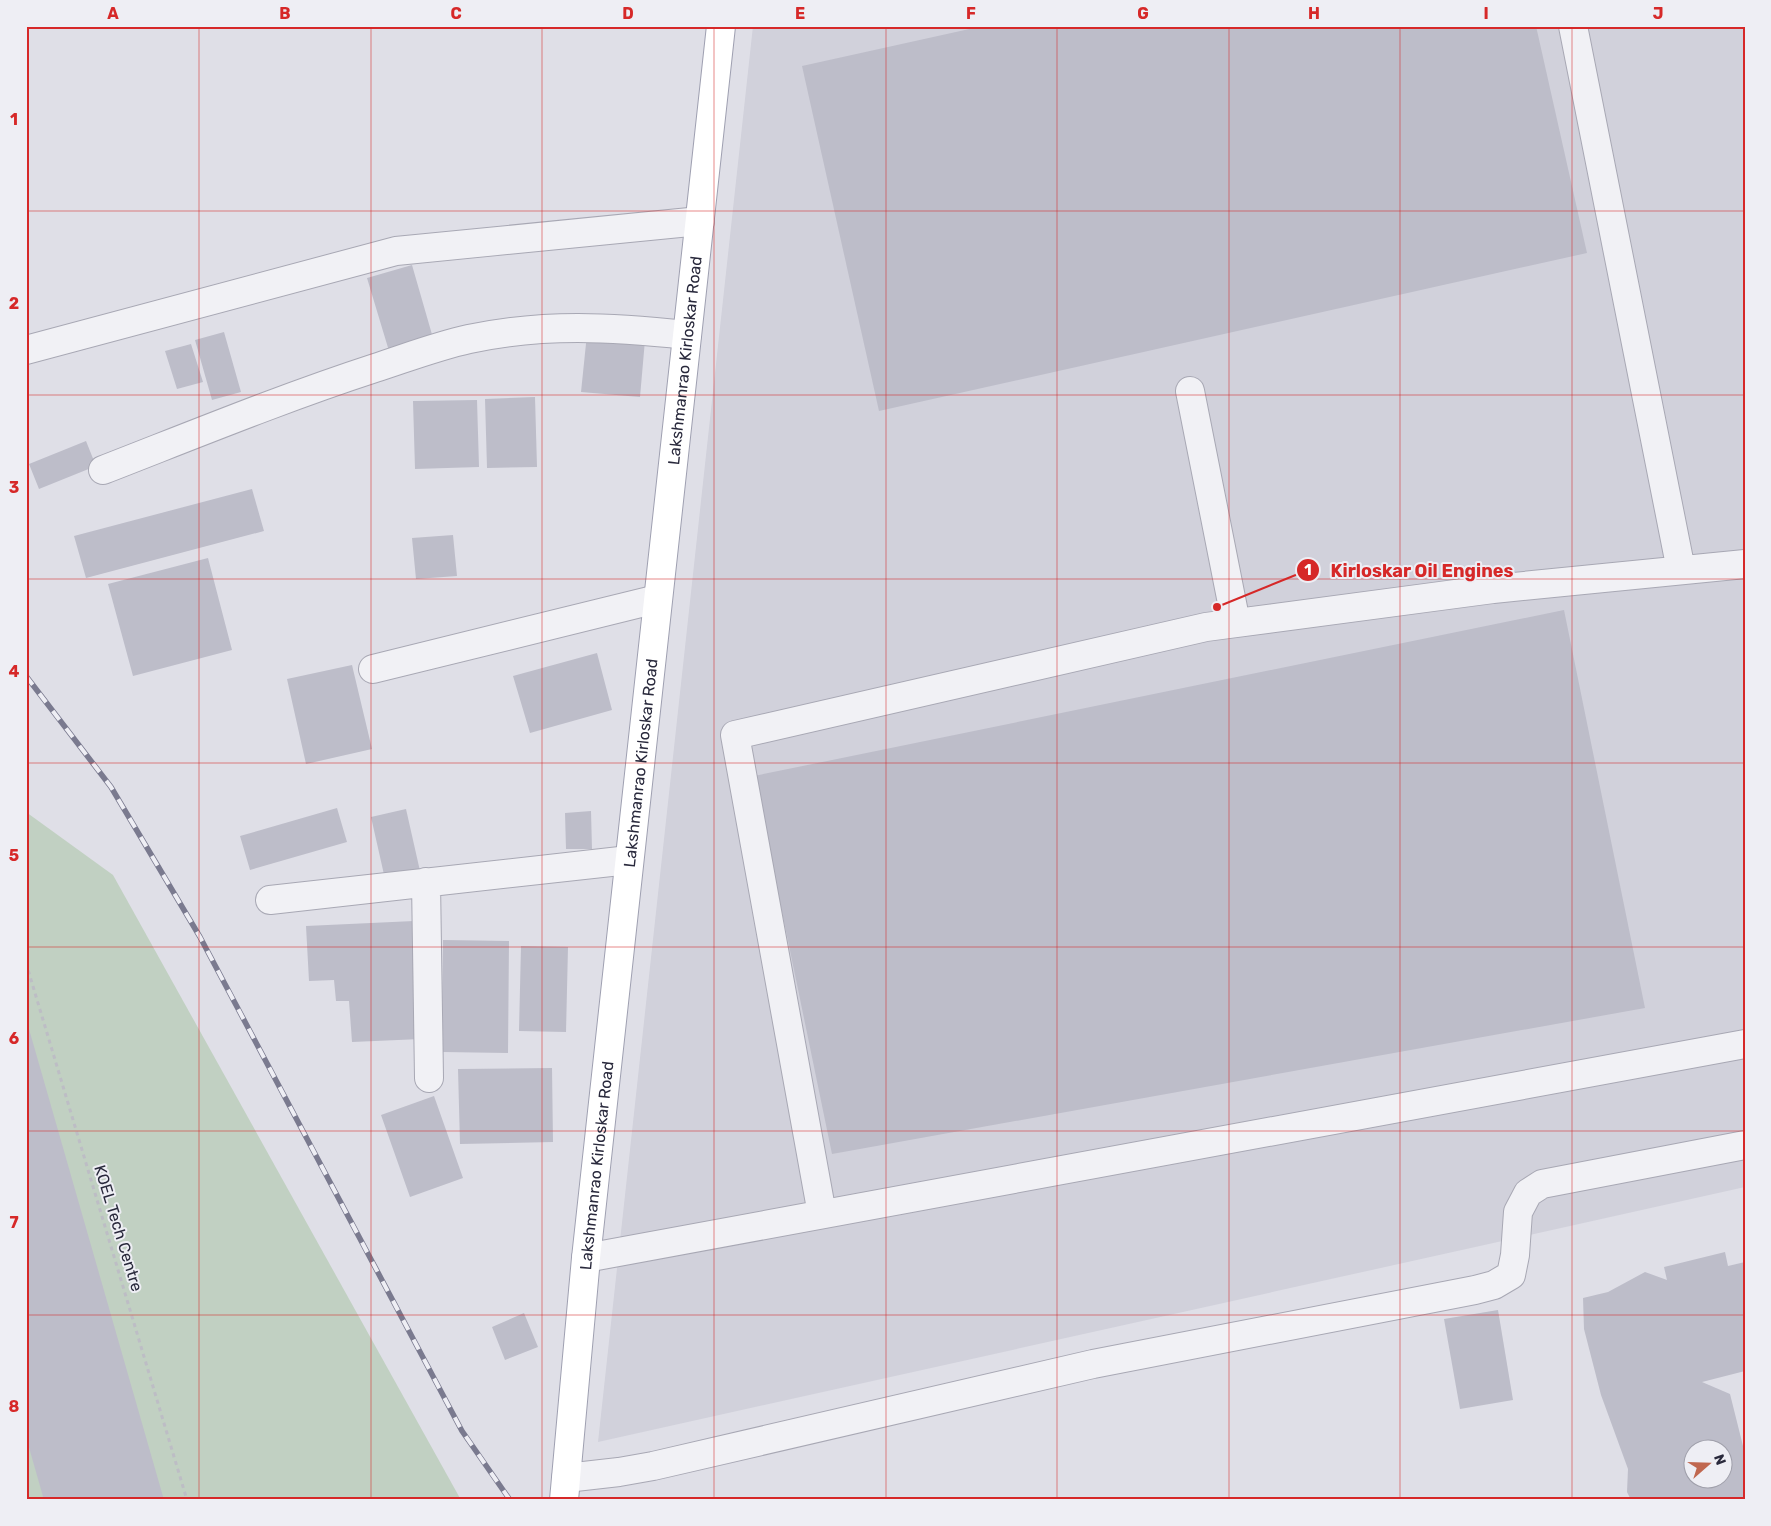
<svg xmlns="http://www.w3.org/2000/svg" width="1771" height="1526" font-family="Rubik,sans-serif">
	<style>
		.built { fill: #d1d1db }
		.green { fill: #c1d0c2 }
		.building { fill: #bdbdc9; fill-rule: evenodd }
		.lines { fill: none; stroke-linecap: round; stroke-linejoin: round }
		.minor-casing { stroke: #a8a8b4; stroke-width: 30 }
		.major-casing { stroke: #9fa0b1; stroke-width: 30 }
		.path { stroke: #bdbdc5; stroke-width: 3; stroke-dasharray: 4 4; stroke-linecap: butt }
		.minor { stroke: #f1f1f5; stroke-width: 28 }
		.major { stroke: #fff; stroke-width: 28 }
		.rail-casing { stroke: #7a7a8f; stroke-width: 5.5 }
		.rail { stroke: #eeeef4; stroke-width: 4; stroke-dasharray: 11; stroke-linecap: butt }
		.grid { fill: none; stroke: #d62828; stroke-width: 1; stroke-opacity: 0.55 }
		.labels { text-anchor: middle; stroke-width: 4; stroke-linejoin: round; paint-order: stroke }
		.street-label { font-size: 16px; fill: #29293c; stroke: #eeeef4 }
		.leader { fill: none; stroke: #d62828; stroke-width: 2 }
		.callout-dot { fill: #d62828; stroke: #eeeef4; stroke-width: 2 }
		.mark-label { font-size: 15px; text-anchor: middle; font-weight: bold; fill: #fff }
		.callout-label { font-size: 18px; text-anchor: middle; font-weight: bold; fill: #d62828; stroke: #eeeef4; stroke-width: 4; stroke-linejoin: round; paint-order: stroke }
		.neatline { fill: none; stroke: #d62828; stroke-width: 2 }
		.grid-label { font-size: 16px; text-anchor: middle; font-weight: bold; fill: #d62828 }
	</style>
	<rect width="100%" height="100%" fill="#dfdfe7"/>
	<path class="built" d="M753 26H1745V1187L598 1442Z"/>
	<path class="green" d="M26 812 113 875 461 1500H26Z"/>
	<path class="building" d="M983 26H1536L1587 253 879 411 802 66Z
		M412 265 433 338 389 351 367 278Z
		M224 332 241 392 212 400 195 340Z
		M587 334 645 340 640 397 581 392Z
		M191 344 203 382 177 389 165 351Z
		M535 397 537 467 487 468 485 399Z
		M477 400 479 467 415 469 413 401Z
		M86 441 96 466 39 489 29 464Z
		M252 489 264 531 86 578 74 536Z
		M453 535 457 576 416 579 412 538Z
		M208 558 232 650 133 676 108 584Z
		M1564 610 1645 1008 832 1154 754 776Z
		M597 653 612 710 530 733 513 676Z
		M352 665 372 749 306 764 287 679Z
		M337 808 347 842 250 870 240 836Z
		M406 809 420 871 385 879 371 817Z
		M591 811 592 849H566L565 813Z
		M414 921 421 1039 352 1042 349 1001H336L334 980 309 981 306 926Z
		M443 940 509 941 508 1053 442 1052Z
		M521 946 568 947 566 1032 519 1031Z
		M26 1022H27L164 1500H44L26 1437Z
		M552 1068 553 1142 460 1144 458 1069Z
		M434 1096 463 1178 410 1197 381 1115Z
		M1725 1252 1728 1266 1745 1262V1371L1702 1382 1730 1394 1745 1454V1500H1631L1627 1492 1628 1469 1601 1395 1584 1329 1583 1298 1608 1292 1645 1272 1667 1280 1664 1267ZM1694 1448H1724V1478H1694Z
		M1498 1310 1513 1400 1460 1409 1444 1319Z
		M524 1313 538 1347 505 1360 492 1327Z"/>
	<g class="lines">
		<g class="minor-casing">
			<path id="minor" d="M1573 26 1681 570
				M26 350 396 251 700 221
				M1190 391 1236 623
				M103 470C193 435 283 398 375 368 406 358 437 346 469 339 544 323 612 327 687 335
				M373 669 657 599
				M426 882 429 1078
				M270 900 629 860
				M822 1214 735 735 1206 627 1493 589 1745 564
				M586 1258 1745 1044
				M566 1478 619 1472 653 1466 1093 1364 1475 1290 1494 1285 1511 1275 1515 1255 1518 1212 1528 1193 1542 1184 1745 1145"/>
		</g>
		<g class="major-casing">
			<g id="major">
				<path id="s1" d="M564 1500 586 1258 721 26"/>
			</g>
		</g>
		<path class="path" d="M26 963 187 1500"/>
		<use href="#minor" class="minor"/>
		<use href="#major" class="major"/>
		<g class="rail-casing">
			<path id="rail" d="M26 676 111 787 200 937 462 1431 510 1500"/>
		</g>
		<use href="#rail" class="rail"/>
	</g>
	<path class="grid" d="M199 26V1500M371 26V1500M542 26V1500M714 26V1500M886 26V1500M1057 26V1500M1229 26V1500M1400 26V1500M1572 26V1500M26 211H1745M26 395H1745M26 579H1745M26 763H1745M26 947H1745M26 1131H1745M26 1315H1745"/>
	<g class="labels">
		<g class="street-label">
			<text dy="6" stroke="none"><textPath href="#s1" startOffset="1146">Lakshmanrao Kirloskar Road</textPath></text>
			<text dy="6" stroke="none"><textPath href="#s1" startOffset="741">Lakshmanrao Kirloskar Road</textPath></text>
			<text dy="6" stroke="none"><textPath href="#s1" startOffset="336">Lakshmanrao Kirloskar Road</textPath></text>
			<text transform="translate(119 1228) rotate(73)" y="6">KOEL Tech Centre</text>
		</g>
	</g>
	<path class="leader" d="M1217 607L1308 570"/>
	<g class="callout-dot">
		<circle cx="1217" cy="607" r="5"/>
		<circle cx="1308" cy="570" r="12"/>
	</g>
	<g class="mark-label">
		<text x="1308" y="575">1</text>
	</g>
	<g class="callout-label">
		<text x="1422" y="577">Kirloskar Oil Engines</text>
	</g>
	<rect width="1771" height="1526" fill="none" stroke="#eeeef4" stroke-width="55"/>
	<g transform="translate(1708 1464) rotate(70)"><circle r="24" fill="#eeeef4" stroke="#9f9faa"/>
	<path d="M0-4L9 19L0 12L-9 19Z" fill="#c0674f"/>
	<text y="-8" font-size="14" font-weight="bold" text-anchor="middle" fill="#29293c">N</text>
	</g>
	<rect x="28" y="28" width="1716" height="1470" class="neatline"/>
	<g class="grid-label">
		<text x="113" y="19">A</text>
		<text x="285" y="19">B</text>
		<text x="456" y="19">C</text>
		<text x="628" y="19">D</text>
		<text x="800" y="19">E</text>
		<text x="971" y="19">F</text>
		<text x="1143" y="19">G</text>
		<text x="1314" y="19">H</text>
		<text x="1486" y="19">I</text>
		<text x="1658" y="19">J</text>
		<text x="14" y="125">1</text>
		<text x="14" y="309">2</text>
		<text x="14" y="493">3</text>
		<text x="14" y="677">4</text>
		<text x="14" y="861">5</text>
		<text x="14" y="1044">6</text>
		<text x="14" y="1228">7</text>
		<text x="14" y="1412">8</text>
	</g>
</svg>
